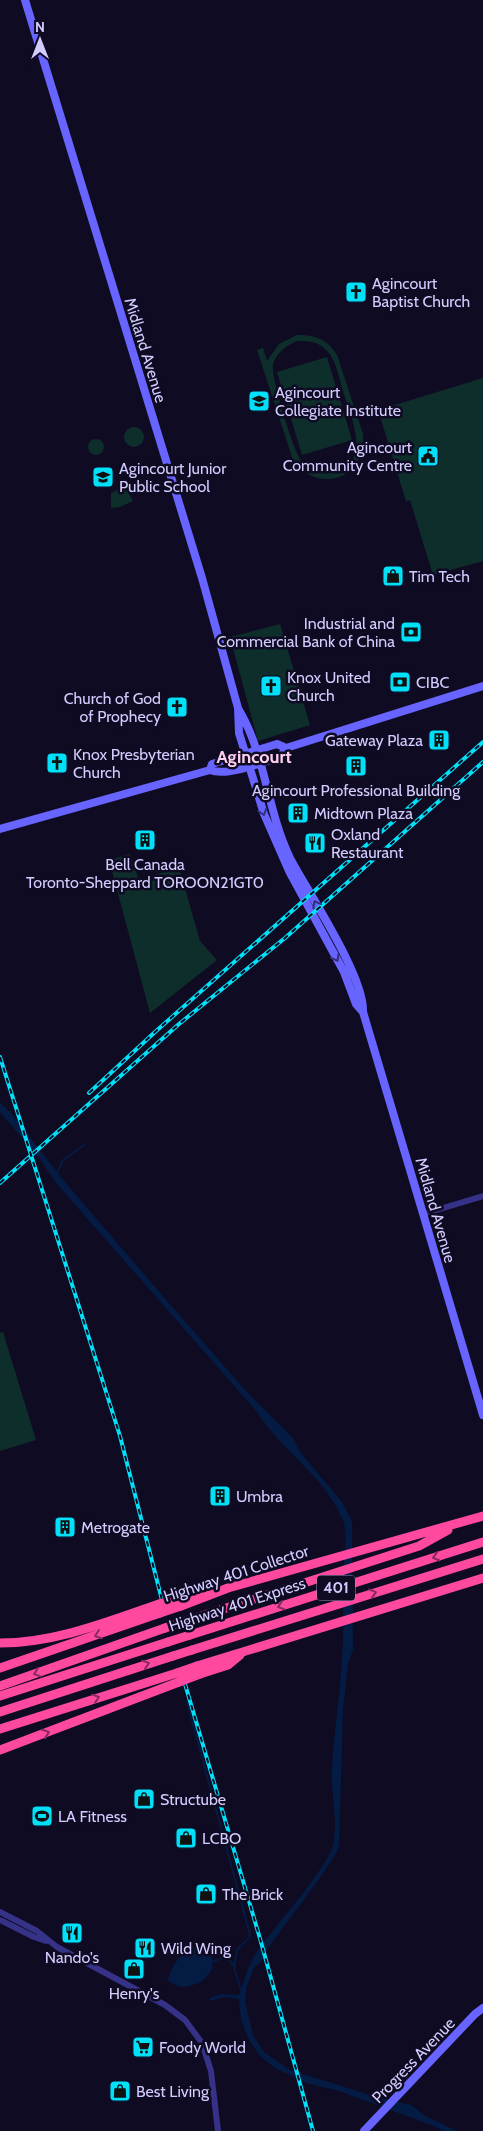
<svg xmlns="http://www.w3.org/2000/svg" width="483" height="2131" font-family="Cabin,sans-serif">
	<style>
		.green { fill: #0e2e2c; fill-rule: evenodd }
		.water { fill: #041b43 }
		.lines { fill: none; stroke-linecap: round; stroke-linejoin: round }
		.stream { stroke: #041b43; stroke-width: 2 }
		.tertiary { stroke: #353287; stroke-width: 6 }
		.secondary { stroke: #6864ff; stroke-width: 8 }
		.motorway { stroke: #ff48a0; stroke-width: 9 }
		.rail-casing { stroke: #00e0f8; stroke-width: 4 }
		.rail { stroke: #0f0b23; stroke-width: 2; stroke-dasharray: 5.5; stroke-linecap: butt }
		.motorway-bridge { stroke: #ff48a0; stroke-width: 9 }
		.oneway { stroke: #332f7b }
		.oneway2 { stroke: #872a62 }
		.labels { text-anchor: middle; stroke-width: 5; stroke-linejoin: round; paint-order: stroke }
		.shield { fill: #0f0b23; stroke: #9893bd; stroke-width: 1 }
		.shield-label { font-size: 15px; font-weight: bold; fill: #d3cdff }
		.poi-label { font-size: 16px; fill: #d3cdff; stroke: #0f0b23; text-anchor: start }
		.street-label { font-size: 16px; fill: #d3cdff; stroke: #0f0b23 }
		.neighbourhood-label { font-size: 18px; font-weight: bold; fill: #ffcfee; stroke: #0f0b23 }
	</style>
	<rect width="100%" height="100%" fill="#0f0b23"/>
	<path class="green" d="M297 335C315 334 328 340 337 355L363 434C366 478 323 494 294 463L257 350 263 348 267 361 279 344ZM297 341C308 341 317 341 325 349 336 358 339 378 343 391 351 418 375 466 329 473 319 475 309 470 302 462 294 453 270 376 273 364 277 352 286 346 297 341Z
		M327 357 352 440 302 455 277 372Z
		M483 378V561L433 575 410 500 406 501 379 413 385 408Z
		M124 437a10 10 0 1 1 20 0a10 10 0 1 1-20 0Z
		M88 447a8 8 0 1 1 16 0a8 8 0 1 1-16 0Z
		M125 487 133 501 120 507 111 508V493Z
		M280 624 310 725 258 741 230 637Z
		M130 854 139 880 179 867 200 941 217 960 150 1013 109 860Z
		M3 1332 36 1440 0 1451V1333Z"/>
	<path class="water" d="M0 1103 12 1114 64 1181 168 1302 246 1391 293 1438 300 1452 342 1502 352 1521 353 1650 348 1664 343 1710 339 1844 337 1852 319 1879 268 1948 261 1962 254 1968 247 1985 245 2001 253 2035 264 2052 290 2070 377 2097 411 2105 426 2116 457 2131H443L434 2126 336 2090 306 2083 275 2068 260 2056 249 2040 241 2020 239 1999 225 1997 210 2001V1998L220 1994 239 1995C245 1980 248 1964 258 1950 280 1920 312 1886 330 1853 341 1832 330 1792 332 1767 334 1731 340 1695 342 1658 344 1630 343 1600 343 1572 344 1559 347 1533 344 1523 326 1476 282 1452 257 1412L57 1184 39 1158 0 1112Z
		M199 1943C205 1944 207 1947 210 1952 220 1972 201 1986 182 1987 179 1987 172 1983 168 1981 171 1964 184 1949 199 1943Z"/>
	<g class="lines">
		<path class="stream" d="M57 1173 63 1160 84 1145
			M187 1702 249 1931 250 1937 237 1950 234 1968 241 1990
			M214 1961 226 1957 235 1967"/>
		<path class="tertiary" d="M423 1214 483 1196
			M0 1912 37 1931 57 1947 165 2005 185 2020 202 2043 211 2071 218 2131
			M0 1920 34 1937 46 1941"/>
		<path class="secondary" d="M25 0 202 578 238 708 239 733 264 814 289 871 344 972 356 1004 363 1012
			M239 710C266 756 267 811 290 858 308 892 365 977 363 1012L483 1415
			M210 770 212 764 277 744 286 748 483 686
			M0 829 210 770C227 777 263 762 281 756L286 748
			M364 2131 475 2014 483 2008"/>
		<path class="motorway" d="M177 1599 201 1594
			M181 1606 228 1588 483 1516
			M186 1621 419 1546 448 1530
			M190 1635 483 1542
			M0 1643C55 1643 107 1622 159 1604
			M192 1650 483 1559
			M197 1666 483 1578
			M0 1668 160 1613
			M200 1674 228 1665 240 1655
			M0 1686 165 1628
			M0 1696 168 1642
			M0 1712 173 1656
			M0 1729 177 1673
			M0 1750 179 1682"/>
		<g class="rail-casing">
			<path id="rail" d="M0 1057 120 1436 164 1608
				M89 1093 155 1032 483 742
				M0 1183 179 1024 285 938 483 762
				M185 1684 261 1942 313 2131"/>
		</g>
		<use href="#rail" class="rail"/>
		<path class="motorway-bridge" d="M159 1604 177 1599
			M160 1613 181 1606
			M165 1628 186 1621
			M168 1642 190 1635
			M173 1656 192 1650
			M177 1673 197 1666
			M179 1682 200 1674"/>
	</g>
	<defs><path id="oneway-chevron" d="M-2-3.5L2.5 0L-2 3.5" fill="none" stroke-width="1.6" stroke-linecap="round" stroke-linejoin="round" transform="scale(1.25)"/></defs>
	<g class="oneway">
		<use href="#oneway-chevron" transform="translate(263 812) rotate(72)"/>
		<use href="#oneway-chevron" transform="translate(316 904) rotate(-119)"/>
		<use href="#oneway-chevron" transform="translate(336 958) rotate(61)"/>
	</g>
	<g class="oneway2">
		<use href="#oneway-chevron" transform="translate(436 1557) rotate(163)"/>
		<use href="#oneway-chevron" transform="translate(373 1593) rotate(-17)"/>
		<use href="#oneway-chevron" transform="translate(281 1606) rotate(162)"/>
		<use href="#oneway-chevron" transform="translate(98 1635) rotate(161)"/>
		<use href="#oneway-chevron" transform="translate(146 1664) rotate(-18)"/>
		<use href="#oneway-chevron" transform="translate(37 1673) rotate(161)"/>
		<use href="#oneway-chevron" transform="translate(96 1698) rotate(-18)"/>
		<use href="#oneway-chevron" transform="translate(46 1733) rotate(-21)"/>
	</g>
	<defs>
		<g id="church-square" transform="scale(1.125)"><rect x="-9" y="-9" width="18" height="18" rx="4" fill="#00e0f8" stroke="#0f0b23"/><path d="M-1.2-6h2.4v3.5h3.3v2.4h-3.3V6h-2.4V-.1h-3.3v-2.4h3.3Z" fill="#111"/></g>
		<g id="school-square" transform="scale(1.125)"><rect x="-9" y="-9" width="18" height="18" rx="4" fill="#00e0f8" stroke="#0f0b23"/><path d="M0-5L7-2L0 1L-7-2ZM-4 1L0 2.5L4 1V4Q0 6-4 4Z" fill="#111"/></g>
		<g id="civic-square" transform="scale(1.125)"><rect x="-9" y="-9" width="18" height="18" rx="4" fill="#00e0f8" stroke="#0f0b23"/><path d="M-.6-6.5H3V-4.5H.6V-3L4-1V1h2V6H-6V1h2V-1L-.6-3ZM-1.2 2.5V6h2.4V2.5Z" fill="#111"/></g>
		<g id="shop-square" transform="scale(1.125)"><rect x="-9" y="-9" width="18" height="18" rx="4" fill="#00e0f8" stroke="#0f0b23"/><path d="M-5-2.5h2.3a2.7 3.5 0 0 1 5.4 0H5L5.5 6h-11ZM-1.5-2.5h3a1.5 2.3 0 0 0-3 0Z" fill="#111"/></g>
		<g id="bank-square" transform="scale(1.125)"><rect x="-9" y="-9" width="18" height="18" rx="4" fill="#00e0f8" stroke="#0f0b23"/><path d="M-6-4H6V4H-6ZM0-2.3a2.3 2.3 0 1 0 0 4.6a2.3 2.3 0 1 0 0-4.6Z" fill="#111"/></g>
		<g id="building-square" transform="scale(1.125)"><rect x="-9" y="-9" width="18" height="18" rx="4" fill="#00e0f8" stroke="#0f0b23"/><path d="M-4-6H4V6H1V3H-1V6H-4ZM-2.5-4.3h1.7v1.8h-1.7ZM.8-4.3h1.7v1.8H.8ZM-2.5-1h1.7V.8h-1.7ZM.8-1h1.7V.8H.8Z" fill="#111"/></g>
		<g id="restaurant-square" transform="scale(1.125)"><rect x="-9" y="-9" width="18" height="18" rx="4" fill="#00e0f8" stroke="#0f0b23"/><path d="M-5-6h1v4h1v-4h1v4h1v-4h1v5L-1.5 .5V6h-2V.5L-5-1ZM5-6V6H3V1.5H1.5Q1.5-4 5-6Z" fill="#111"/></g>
		<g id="stadium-square" transform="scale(1.125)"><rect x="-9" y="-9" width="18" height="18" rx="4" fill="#00e0f8" stroke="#0f0b23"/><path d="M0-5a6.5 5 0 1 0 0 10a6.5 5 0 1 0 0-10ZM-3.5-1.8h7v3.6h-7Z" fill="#111"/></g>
		<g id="supermarket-square" transform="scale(1.125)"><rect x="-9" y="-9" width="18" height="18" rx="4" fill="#00e0f8" stroke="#0f0b23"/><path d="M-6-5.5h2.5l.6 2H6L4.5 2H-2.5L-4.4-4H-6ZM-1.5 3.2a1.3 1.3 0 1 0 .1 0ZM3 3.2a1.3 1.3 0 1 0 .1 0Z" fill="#111"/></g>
	</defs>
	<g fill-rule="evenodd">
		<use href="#church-square" x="356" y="292"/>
		<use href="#school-square" x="259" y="401"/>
		<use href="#civic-square" x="428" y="456"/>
		<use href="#school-square" x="103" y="477"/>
		<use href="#shop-square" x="393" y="576"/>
		<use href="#bank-square" x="411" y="632"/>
		<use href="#bank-square" x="400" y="682"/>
		<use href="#church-square" x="271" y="686"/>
		<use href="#church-square" x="177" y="707"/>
		<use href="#building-square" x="439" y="740"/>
		<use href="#church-square" x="57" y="763"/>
		<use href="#building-square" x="356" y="766"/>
		<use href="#building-square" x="298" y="813"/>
		<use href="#building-square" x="145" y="840"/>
		<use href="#restaurant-square" x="315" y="843"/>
		<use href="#building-square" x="220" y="1496"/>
		<use href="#building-square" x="65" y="1527"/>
		<use href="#shop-square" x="144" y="1799"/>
		<use href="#stadium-square" x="42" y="1816"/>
		<use href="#shop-square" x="186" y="1838"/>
		<use href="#shop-square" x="206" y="1894"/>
		<use href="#restaurant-square" x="72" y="1933"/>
		<use href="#restaurant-square" x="145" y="1948"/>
		<use href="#shop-square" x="134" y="1969"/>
		<use href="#supermarket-square" x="143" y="2047"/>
		<use href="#shop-square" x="120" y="2091"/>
	</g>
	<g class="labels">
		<rect class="shield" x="317" y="1575.5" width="38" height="25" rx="4"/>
		<g class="shield-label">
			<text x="336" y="1593">401</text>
		</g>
		<g class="poi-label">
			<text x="372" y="289">Agincourt<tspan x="372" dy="18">Baptist Church</tspan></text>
			<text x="275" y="398">Agincourt<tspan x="275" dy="18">Collegiate Institute</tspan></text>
			<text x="412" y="453" text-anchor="end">Agincourt<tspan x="412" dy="18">Community Centre</tspan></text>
			<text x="119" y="474">Agincourt Junior<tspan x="119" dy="18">Public School</tspan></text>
			<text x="409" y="582">Tim Tech</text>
			<text x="395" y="629" text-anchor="end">Industrial and<tspan x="395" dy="18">Commercial Bank of China</tspan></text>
			<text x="287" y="683">Knox United<tspan x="287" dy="18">Church</tspan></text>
			<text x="416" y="688">CIBC</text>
			<text x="161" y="704" text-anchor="end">Church of God<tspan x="161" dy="18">of Prophecy</tspan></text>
			<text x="423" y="746" text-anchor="end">Gateway Plaza</text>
			<text x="73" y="760">Knox Presbyterian<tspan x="73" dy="18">Church</tspan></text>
			<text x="356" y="796" text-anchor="middle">Agincourt Professional Building</text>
			<text x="314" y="819">Midtown Plaza</text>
			<text x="331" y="840">Oxland<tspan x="331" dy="18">Restaurant</tspan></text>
			<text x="145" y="870" text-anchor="middle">Bell Canada<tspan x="145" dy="18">Toronto-Sheppard TOROON21GT0</tspan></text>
			<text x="236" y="1502">Umbra</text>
			<text x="81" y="1533">Metrogate</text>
			<text x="160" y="1805">Structube</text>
			<text x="58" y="1822">LA Fitness</text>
			<text x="202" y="1844">LCBO</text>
			<text x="222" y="1900">The Brick</text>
			<text x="161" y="1954">Wild Wing</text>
			<text x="72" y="1963" text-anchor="middle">Nando's</text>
			<text x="134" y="1999" text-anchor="middle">Henry's</text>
			<text x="159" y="2053">Foody World</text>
			<text x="136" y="2097">Best Living</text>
		</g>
		<g class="street-label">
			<text transform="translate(146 350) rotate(73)" y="6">Midland Avenue</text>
			<text transform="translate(436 1210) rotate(74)" y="6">Midland Avenue</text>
			<text transform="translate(236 1573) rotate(-18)" y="6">Highway 401 Collector</text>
			<text transform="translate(237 1604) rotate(-18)" y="6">Highway 401 Express</text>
			<text transform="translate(413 2060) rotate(-46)" y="6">Progress Avenue</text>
		</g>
		<g class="neighbourhood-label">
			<text x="254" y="763">Agincourt</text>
		</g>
	</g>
	<g transform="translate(40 40)" stroke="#0f0b23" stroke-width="4" paint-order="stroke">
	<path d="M0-4L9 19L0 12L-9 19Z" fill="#d3cdff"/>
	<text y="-8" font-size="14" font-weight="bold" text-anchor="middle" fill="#d3cdff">N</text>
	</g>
</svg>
